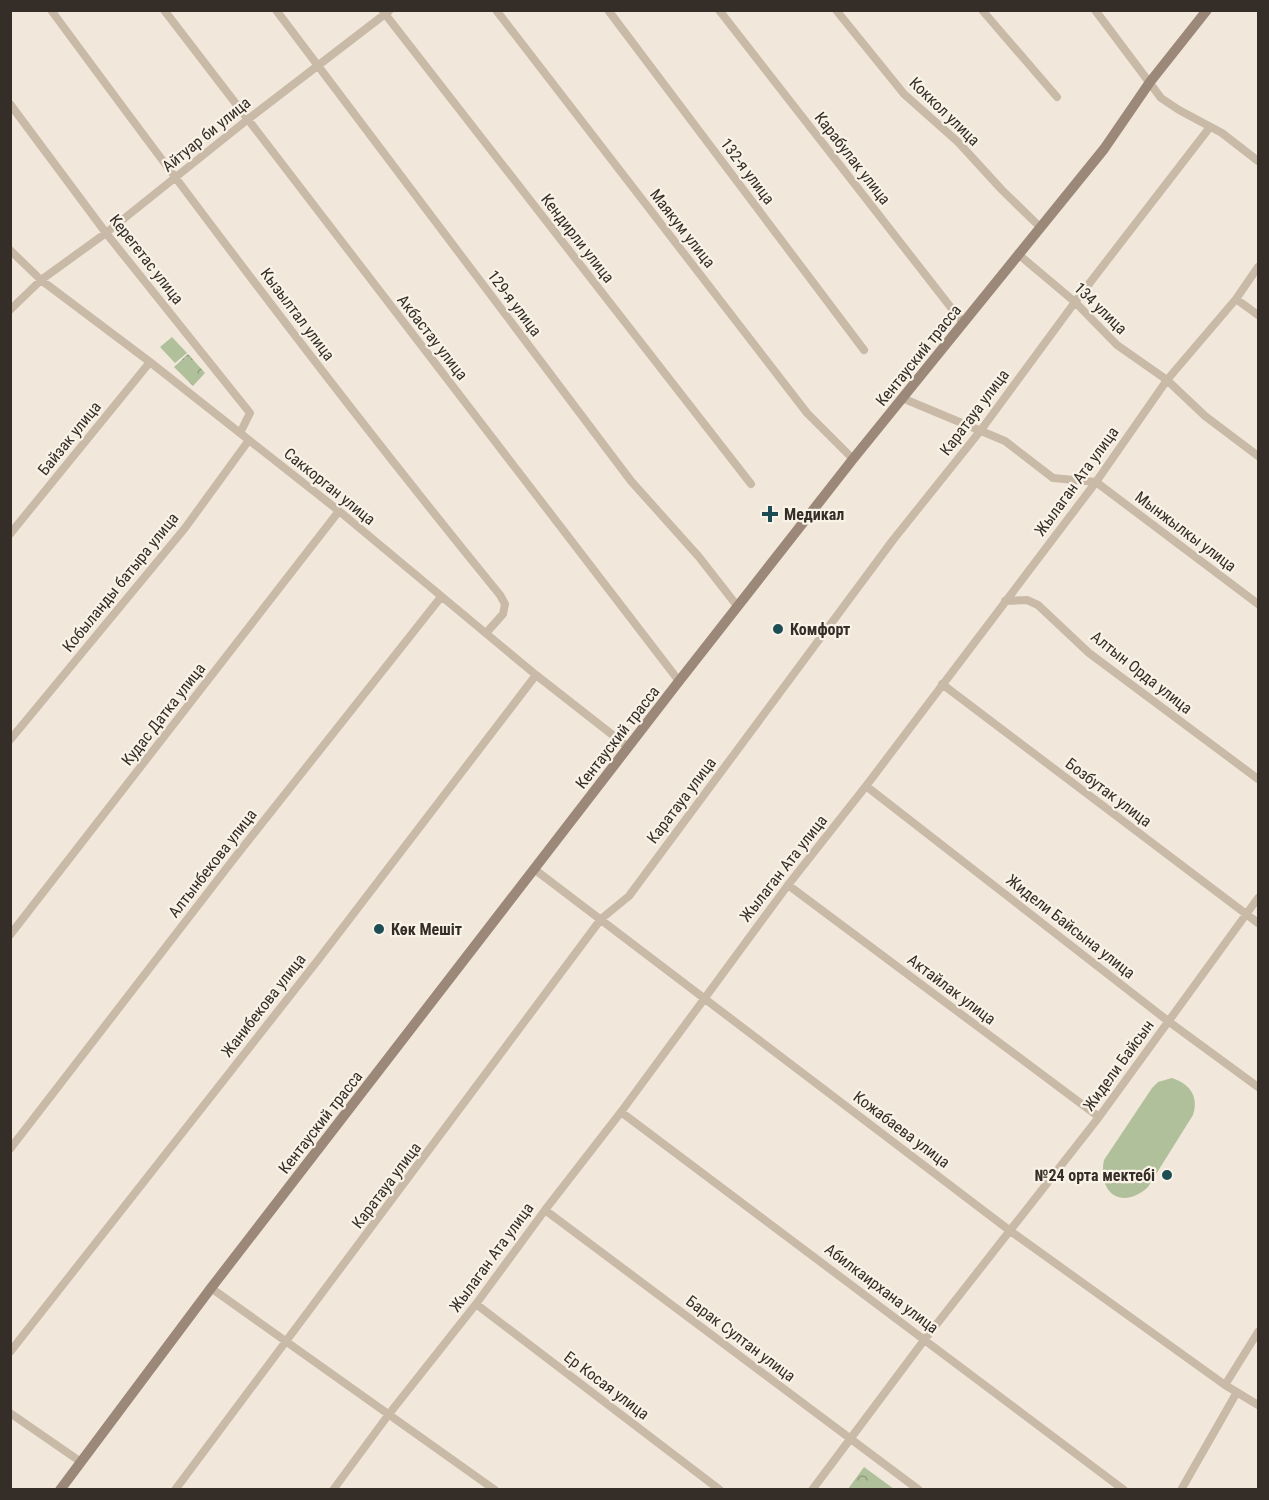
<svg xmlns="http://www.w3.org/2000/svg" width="1269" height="1500" font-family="'Roboto Condensed',sans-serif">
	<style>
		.green { fill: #b0c09b }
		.park { fill: url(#park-crowns) }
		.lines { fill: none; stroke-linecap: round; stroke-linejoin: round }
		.minor { stroke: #c9b9a7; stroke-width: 8 }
		.secondary { stroke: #9c8878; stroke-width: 10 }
		.poi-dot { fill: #1e4d56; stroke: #f9f2e7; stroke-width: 2 }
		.labels { text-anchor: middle; stroke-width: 4.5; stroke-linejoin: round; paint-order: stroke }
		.street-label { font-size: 16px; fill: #352d27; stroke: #f9f2e7 }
		.poi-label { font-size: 16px; font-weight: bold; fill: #352d27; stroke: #f9f2e7; text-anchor: start }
	</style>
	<defs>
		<pattern id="park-crowns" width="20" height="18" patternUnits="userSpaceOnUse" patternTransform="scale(1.5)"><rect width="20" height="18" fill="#b0c09b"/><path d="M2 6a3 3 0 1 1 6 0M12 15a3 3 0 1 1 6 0" fill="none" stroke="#909c7e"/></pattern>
	</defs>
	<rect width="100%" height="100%" fill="#f1e8db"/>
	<path class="green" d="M172 337 187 353 175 363 160 347Z
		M1172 1078C1190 1084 1199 1096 1193 1115L1148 1187C1122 1211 1097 1193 1104 1160L1152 1088 1158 1082Z"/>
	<path class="park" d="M188 354 205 373 193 386 174 367Z
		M864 1467 894 1489H848Z"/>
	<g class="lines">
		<path class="minor" d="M51 10C197 208 345 405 500 595L505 604 503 614 487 632
			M164 10 679 681
			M276 10 631 481 699 557 738 607
			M382 10 751 484
			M496 10 807 413 853 459
			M608 10 864 350
			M719 10 963 323
			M836 10 904 94 958 142 1002 190 1040 227
			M982 10 1057 97
			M1095 10 1161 98 1179 110 1222 133 1258 161
			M10 104 106 233 250 413 240 433
			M10 250 41 280 150 362 339 511 536 675 628 747
			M1018 254 1075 302 1117 345 1167 380 1205 416 1258 456
			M1236 299 1258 315
			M10 310 41 280 106 233 247 120 389 11
			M902 398 1005 441 1053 478 1096 482 1258 604
			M10 534 150 362
			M1005 601 1027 600 1038 605 1089 653 1258 779
			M942 684 1258 923
			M10 740 185 528 249 440
			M866 786 1168 1021 1258 1087
			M534 869 1009 1230 1225 1385 1258 1405
			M788 885 1099 1117
			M10 935 339 511
			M621 1112 1124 1490
			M10 1149 236 856 441 597
			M545 1210 919 1490
			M211 1288 495 1490
			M476 1304 720 1490
			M10 1352 318 960 536 675
			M1225 1385 1258 1332
			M10 1413 81 1462
			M175 1490 601 919 629 896 893 540 981 430 1075 302 1210 127
			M333 1490 389 1414 476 1304 545 1210 621 1112 788 885 866 786 1096 482 1167 380 1236 299 1258 267
			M812 1490 925 1339 1099 1117 1258 898
			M1181 1490 1237 1392"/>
		<path class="secondary" d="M60 1490 211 1288 676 685 853 459 1104 149 1150 82 1207 10"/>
	</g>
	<g class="poi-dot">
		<path d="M767 505h6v6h6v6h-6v6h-6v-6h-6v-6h6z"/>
		<circle cx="778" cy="629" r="6"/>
		<circle cx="379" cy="929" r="6"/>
		<circle cx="1167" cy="1175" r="6"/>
	</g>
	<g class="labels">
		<g class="street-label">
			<text transform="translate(945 111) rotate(44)" y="6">Коккол улица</text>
			<text transform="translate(206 134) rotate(-39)" y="6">Айтуар би улица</text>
			<text transform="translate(853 158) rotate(52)" y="6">Карабулак улица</text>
			<text transform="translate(748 171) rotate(53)" y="6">132-я улица</text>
			<text transform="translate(683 228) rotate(52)" y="6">Маякум улица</text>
			<text transform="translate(578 238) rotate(52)" y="6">Кендирли улица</text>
			<text transform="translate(147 259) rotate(52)" y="6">Керегетас улица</text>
			<text transform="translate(515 303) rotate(53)" y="6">129-я улица</text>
			<text transform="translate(1101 308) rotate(44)" y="6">134 улица</text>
			<text transform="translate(298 314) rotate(53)" y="6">Кызылтал улица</text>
			<text transform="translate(433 337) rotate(52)" y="6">Акбастау улица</text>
			<text transform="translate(918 355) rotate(-51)" y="6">Кентауский трасса</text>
			<text transform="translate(974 412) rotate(-53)" y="6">Каратауа улица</text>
			<text transform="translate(69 438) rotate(-51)" y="6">Байзак улица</text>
			<text transform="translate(1076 481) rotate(-54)" y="6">Жылаган Ата улица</text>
			<text transform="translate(330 486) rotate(39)" y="6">Саккорган улица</text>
			<text transform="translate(1186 531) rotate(37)" y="6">Мынжылкы улица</text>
			<text transform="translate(120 582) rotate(-51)" y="6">Кобыланды батыра улица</text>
			<text transform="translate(1142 672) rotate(38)" y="6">Алтын Орда улица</text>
			<text transform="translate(163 714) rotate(-52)" y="6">Кудас Датка улица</text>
			<text transform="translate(617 737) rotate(-52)" y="6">Кентауский трасса</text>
			<text transform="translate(1109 792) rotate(37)" y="6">Бозбутак улица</text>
			<text transform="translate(681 800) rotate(-53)" y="6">Каратауа улица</text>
			<text transform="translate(212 863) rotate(-52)" y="6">Алтынбекова улица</text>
			<text transform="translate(783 868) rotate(-52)" y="6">Жылаган Ата улица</text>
			<text transform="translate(1071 926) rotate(38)" y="6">Жидели Байсына улица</text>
			<text transform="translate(952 989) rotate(37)" y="6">Актайлак улица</text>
			<text transform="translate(263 1005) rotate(-52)" y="6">Жанибекова улица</text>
			<text transform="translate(1118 1065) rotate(-54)" y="6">Жидели Байсын</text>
			<text transform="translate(320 1122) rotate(-52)" y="6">Кентауский трасса</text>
			<text transform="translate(902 1129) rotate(37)" y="6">Кожабаева улица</text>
			<text transform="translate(386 1185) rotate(-53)" y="6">Каратауа улица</text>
			<text transform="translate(491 1257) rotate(-54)" y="6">Жылаган Ата улица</text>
			<text transform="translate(882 1288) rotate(37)" y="6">Абилкаирхана улица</text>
			<text transform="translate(741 1338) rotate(37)" y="6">Барак Султан улица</text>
			<text transform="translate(607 1385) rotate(37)" y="6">Ер Косая улица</text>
		</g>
		<g class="poi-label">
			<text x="784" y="520">Медикал</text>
			<text x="790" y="635">Комфорт</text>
			<text x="391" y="935">Көк Мешіт</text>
			<text x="1155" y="1181" text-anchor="end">№24 орта мектебі</text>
		</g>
	</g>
	<rect width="1269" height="1500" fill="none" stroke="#352d27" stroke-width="24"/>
</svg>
